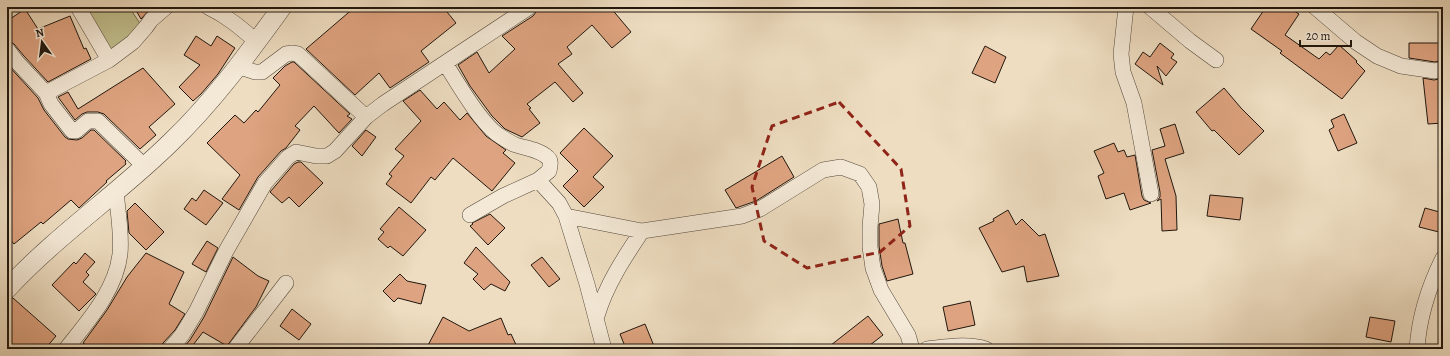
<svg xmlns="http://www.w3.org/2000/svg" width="1450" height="356" font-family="Alegreya,serif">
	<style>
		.green { fill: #c1be8d; stroke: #706a4e }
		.building { fill: #dea380; stroke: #20170e }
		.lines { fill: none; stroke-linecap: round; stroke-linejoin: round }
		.minor-casing { stroke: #54483b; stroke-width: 16 }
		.tertiary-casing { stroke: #54483b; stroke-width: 20 }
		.minor { stroke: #f4e9d7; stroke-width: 15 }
		.tertiary { stroke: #f4e9d7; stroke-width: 19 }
		.marked { fill: none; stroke: #8f2418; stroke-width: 3; stroke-dasharray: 8 5; stroke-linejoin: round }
	</style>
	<rect width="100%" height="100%" fill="#eeddc1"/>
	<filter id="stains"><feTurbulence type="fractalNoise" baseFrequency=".005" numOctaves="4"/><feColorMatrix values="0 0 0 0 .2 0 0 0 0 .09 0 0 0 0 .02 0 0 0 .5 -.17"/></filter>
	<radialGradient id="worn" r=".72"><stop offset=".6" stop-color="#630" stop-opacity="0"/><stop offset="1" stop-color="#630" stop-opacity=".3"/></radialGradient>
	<path class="green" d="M81 7H129L143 28 108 64Z"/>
	<path class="building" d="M134 7H152L141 19Z
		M355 7H443L456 23 421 51 429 62 390 88 379 73 355 95 306 49Z
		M537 7H610L631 32 612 48 592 25 567 47 572 54 558 64 583 93 573 102 555 82 527 104 531 108 529 109 540 123 522 137 505 129 492 116 470 86 458 65 477 52 489 73 515 49 502 36 533 16 536 12Z
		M1266 7H1288L1299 14 1285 35 1319 59 1326 52 1330 55 1339 45 1357 61 1356 62 1365 71 1342 99 1280 53 1282 51 1251 29Z
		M25 9 38 29 70 16 84 49 86 48 91 59 48 82 24 56 14 44 7 40V21Z
		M196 36 211 46 217 36 235 48 218 74 201 94 193 101 179 87 200 65 184 55Z
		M1160 43 1174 54 1171 58 1177 62 1166 76 1157 66 1163 85 1135 64 1143 52 1150 57Z
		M1409 43H1443V60L1435 62 1409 58Z
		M985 46 1006 57 995 83 972 73Z
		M292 62H294L350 114 347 116 352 119 339 133 314 106 295 126 300 130 286 148 281 151 258 177 239 210 222 199 240 175 207 143 235 115 244 123 256 110 258 112 280 85 273 78 285 66Z
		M7 64 38 98 44 110 65 137 68 139 77 140 82 138 91 130H94L126 161 125 162 126 164 106 181 107 182 79 208 71 200 43 224 41 222 14 244 7 236Z
		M143 68 175 104 149 127 156 135 140 149 104 114 98 112H87L82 114 75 120 58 97 68 92 78 109Z
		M1423 78 1434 80 1443 78V123L1428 124Z
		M1224 88 1241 108 1264 131 1239 155 1214 130 1212 131 1196 112Z
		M420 90 437 109 444 102 460 120 467 113 486 136 506 150 503 153 515 163 492 191 453 158 435 180 431 177 411 203 386 184 392 176 389 174 404 156 395 149 421 121 403 101Z
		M1344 114 1357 143 1338 151 1329 130 1334 127 1331 120Z
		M1175 124 1184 153 1165 159 1176 196 1177 230 1162 231 1161 199 1157 201 1160 197V192L1152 150 1165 146 1160 129Z
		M584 128 613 156 593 177 604 187 584 207 563 186 578 171 560 153Z
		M366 130 376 137 362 156 352 146Z
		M1114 143 1118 152 1124 150 1127 157 1135 155 1142 196 1144 200 1151 203 1130 210 1124 193 1106 199 1098 176 1104 173 1094 151Z
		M782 156 794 177 756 201 736 208 725 190Z
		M298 162H301L323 183 299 207 289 197 282 203 270 192 294 164Z
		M204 190 223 203 206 225 184 209 192 198 196 201Z
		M1210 195 1243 198 1240 220 1207 216Z
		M135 203 164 232 146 250 129 233 127 211Z
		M399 207 426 230 403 256 390 246 388 248 378 239 384 232 380 229Z
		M1425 208 1443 213V233L1419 227Z
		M1008 210 1016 225 1022 219 1039 236 1045 234 1059 276 1027 282 1024 266 1002 272 979 228 994 221 993 219Z
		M490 214 505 228 488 245 470 226 473 224 472 223Z
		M898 219 903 243H905L913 274 887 281 882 266 879 246V224Z
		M207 241 218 248 206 272 192 264Z
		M476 247 510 282 505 291 491 284 484 290 473 279 478 274 464 263Z
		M85 253 95 262 86 272 89 275 83 282 96 294 79 311 52 285 74 262 76 264Z
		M146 253 184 272 169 304 185 314 175 330 163 343 161 349H93L83 343 107 310 127 277Z
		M233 257 258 276 269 281 256 307 227 346 203 332 190 349H182L190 340 204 317Z
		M542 257 560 279 549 287 531 265Z
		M400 274 407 281 426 285 421 304 398 298 394 302 383 291Z
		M13 298 56 336 45 349H11L7 345V300Z
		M970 301 975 325 948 331 943 307Z
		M292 309 311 324 299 340 280 326Z
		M868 316 883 335 865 349H826Z
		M443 317 469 331 501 318 508 335 511 334 518 349H426Z
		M1370 317 1395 321 1391 342 1366 337Z
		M645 324 654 346 647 349H626L620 334Z"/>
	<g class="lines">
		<g class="minor-casing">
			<path id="minor" d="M78 7 109 60 133 42 146 27 151 20 166 7
				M208 7C227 16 241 28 257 42
				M1126 7 1121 54 1123 72 1134 103 1151 194
				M1150 7 1190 41 1216 60
				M1315 7 1356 42 1377 56 1401 66 1435 71 1443 69
				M7 49 17 62 46 93 51 104 72 131H76L88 121H98L144 166
				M445 63C457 82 481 124 500 136 505 139 510 143 516 145 525 148 540 150 547 157 552 160 550 166 549 171L538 180 503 196 470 215
				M237 66 255 72H262L286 54 292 53 298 54 366 117
				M46 93 109 60
				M538 180 559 203 566 216 587 284 604 349
				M566 216 642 231 742 216 760 209 823 170 841 167 860 174 869 187 872 204 870 227V247L873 268 881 290 908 335 912 349
				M597 316C606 285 624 258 642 231
				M66 349C88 321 116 290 120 254 122 234 118 212 116 192
				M170 349 182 335 196 312 226 251 265 183 288 157 296 152 316 156H327L335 151 366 117 383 104 528 8
				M235 349 286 283
				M927 349C946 347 968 343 986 349
				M1417 349C1419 317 1429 286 1443 258"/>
		</g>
		<g class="tertiary-casing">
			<path id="tertiary" d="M7 289C57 235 118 194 170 143 212 103 248 54 282 7"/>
		</g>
		<use href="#minor" class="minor"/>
		<use href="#tertiary" class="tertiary"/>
	</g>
	<path class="marked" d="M839 102 901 169 910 226 880 252 807 268 764 241 752 187 772 126Z"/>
	<rect width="1450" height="356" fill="none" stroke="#eeddc1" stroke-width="24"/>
	<rect x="8" y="8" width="1434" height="340" fill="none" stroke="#20170e" stroke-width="2"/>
	<rect x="12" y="12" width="1426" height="332" fill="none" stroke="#20170e"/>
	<g transform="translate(42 42) rotate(346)" stroke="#f4e9d7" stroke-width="3" paint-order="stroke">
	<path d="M0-3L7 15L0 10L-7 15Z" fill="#20170e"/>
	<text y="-6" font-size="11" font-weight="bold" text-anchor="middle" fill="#20170e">N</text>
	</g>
	<path d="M1300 40v6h51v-6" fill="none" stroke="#20170e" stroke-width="2"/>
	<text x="1306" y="40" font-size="12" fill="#20170e" stroke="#f4e9d7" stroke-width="3" paint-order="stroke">20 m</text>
	<rect width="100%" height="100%" filter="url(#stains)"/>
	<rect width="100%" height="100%" fill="url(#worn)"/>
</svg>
